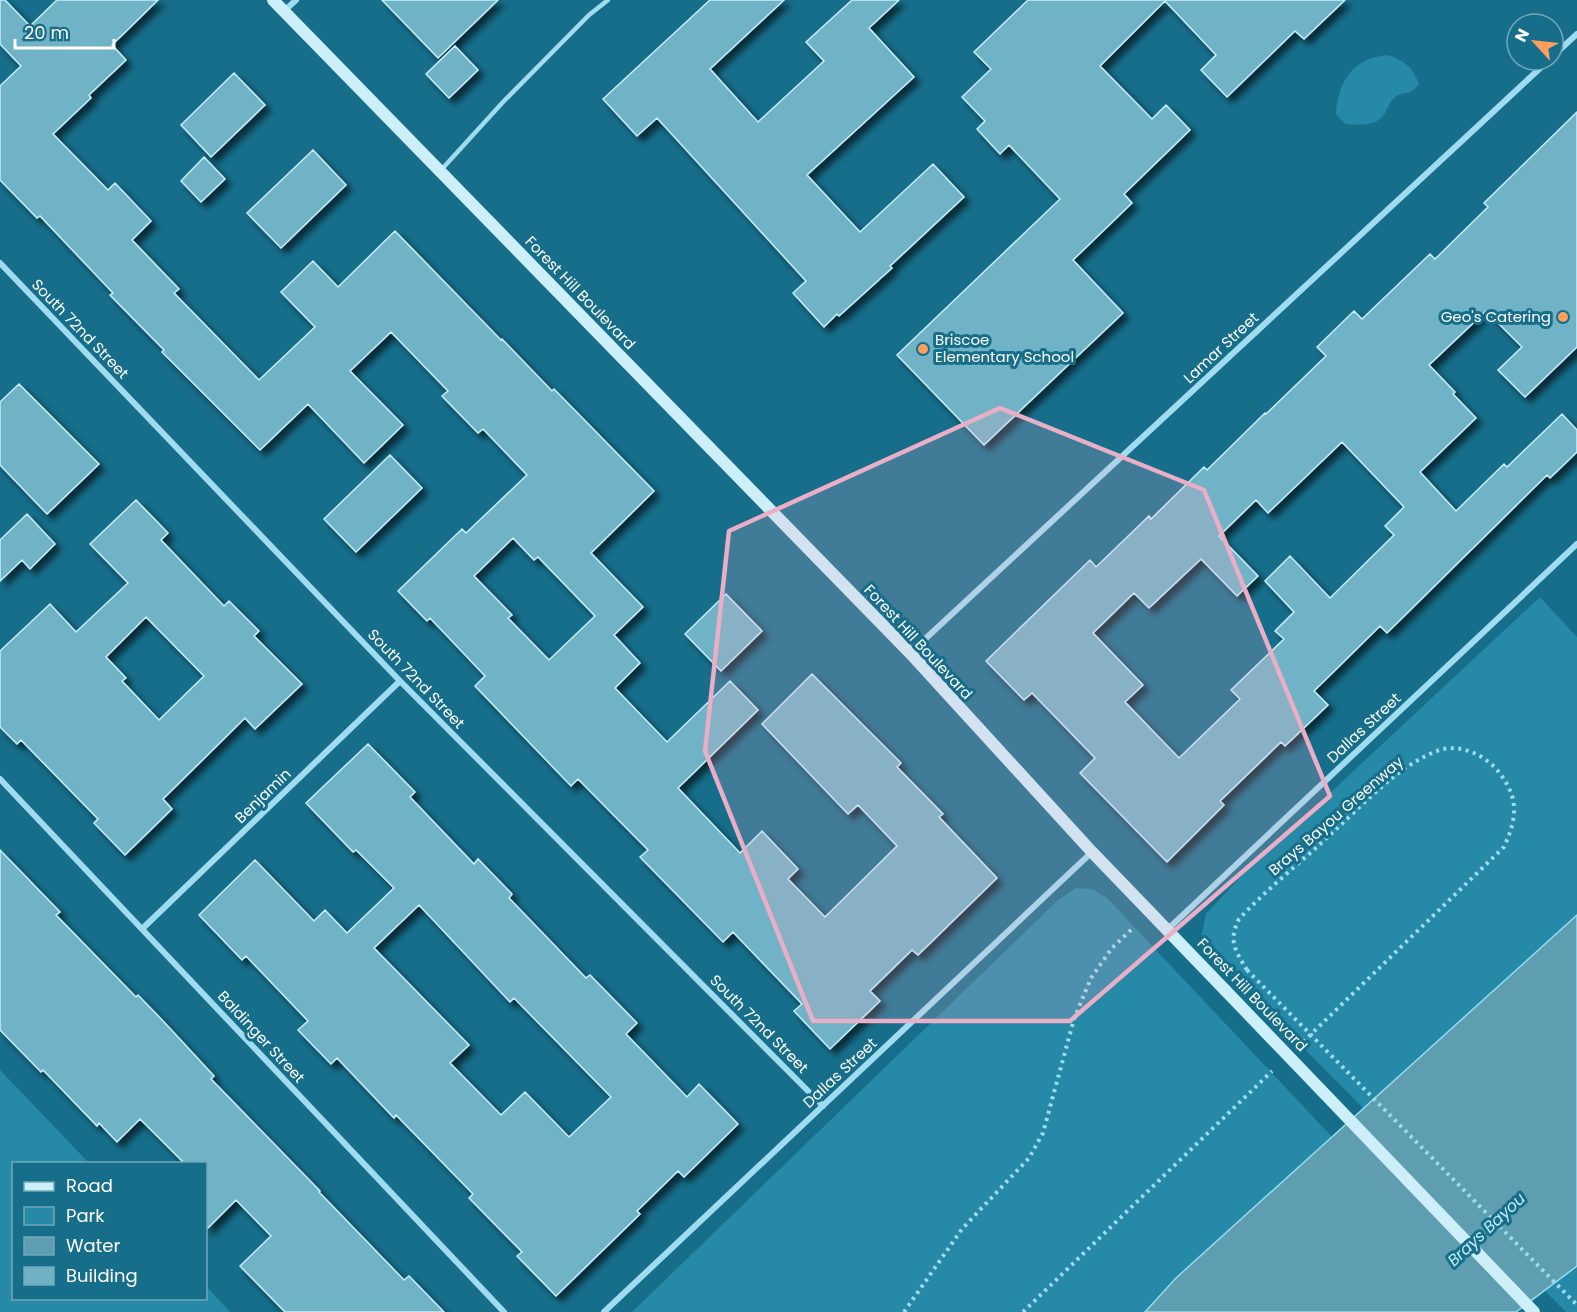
<svg xmlns="http://www.w3.org/2000/svg" width="1577" height="1312" font-family="Poppins,sans-serif">
	<style>
		.green { fill: #2689a7 }
		.water { fill: #5f9db1; stroke: #92dcf1; stroke-width: 1.5 }
		.building { fill: #6fb2c6; stroke: #c6eefb; stroke-width: 1.5; fill-rule: evenodd; filter: url(#shadow) }
		.lines { fill: none; stroke-linecap: round; stroke-linejoin: round }
		.path { stroke: #9fdcef; stroke-width: 4; stroke-dasharray: 3 4.5; stroke-linecap: butt }
		.lane { stroke: #9fdcef; stroke-width: 4.5 }
		.street { stroke: #9fdcef; stroke-width: 6 }
		.secondary { stroke: #cdeffa; stroke-width: 12 }
		.path-bridge { stroke: #9fdcef; stroke-width: 4; stroke-dasharray: 3 4.5; stroke-linecap: butt }
		.secondary-bridge { stroke: #cdeffa; stroke-width: 12 }
		.marked { fill: #eaaec6; fill-opacity: 0.2; stroke: #eaaec6; stroke-width: 4.5; stroke-linejoin: round }
		.poi-dot { fill: #ff9e5d; stroke: #166e8b; stroke-width: 2 }
		.labels { text-anchor: middle; stroke-width: 6; stroke-linejoin: round; paint-order: stroke }
		.street-label { font-size: 15px; fill: #fff; stroke: #166e8b }
		.poi-label { font-size: 15px; fill: #fff; stroke: #166e8b; text-anchor: end }
		.water-label { font-size: 16px; font-style: italic; fill: #c0ecf8; stroke: #166e8b }
	</style>
	<defs>
		<filter id="shadow"><feDropShadow dx="5.5" dy="5.5" stdDeviation="3" flood-color="#0009"/></filter>
	</defs>
	<rect width="100%" height="100%" fill="#166e8b"/>
	<path class="green" d="M1388 55C1406 62 1412 66 1419 84 1409 97 1406 90 1395 97 1390 101 1388 108 1385 113 1377 127 1359 125 1345 124L1336 114C1338 81 1353 58 1388 55Z
		M1540 597 1577 637V1312H1566L1564 1310 1208 952 1201 938 1206 914 1242 875Z
		M1076 888 1092 889 1107 898 1497 1312H632L1057 901Z
		M0 1070 89 1163 14 1164V1298H206V1286L230 1312H0Z"/>
	<path class="water" d="M1577 915V1266L1516 1312H1145L1176 1278Z"/>
	<path class="building" d="M0 0H5L30 26 57 0H158L112 45 126 60 89 95 91 98 53 134 108 190 115 183 151 221 132 240 179 289 174 293 259 380 315 327 281 292 313 261 338 287 395 231 501 340 502 339 552 391 554 389 654 491 591 553 643 607 614 635 640 663 615 688 667 742 730 681 758 710 678 788 740 853 762 831 798 869 788 879 825 917 897 846 858 805 848 814 762 724 812 674 901 763 897 767 943 814 939 817 997 878 918 955 912 950 870 991 880 1001 830 1049 794 1011 802 1004 733 932 723 942 640 857 648 850 578 779 571 786 475 686 485 676 430 618 427 621 398 591 462 529 466 533 527 475 483 429 478 433 442 396 448 391 391 332 350 371 403 425 364 463 308 404 260 450 162 352 164 350 110 295 113 293 40 216 37 218 0 180V86L21 66 0 44ZM513 538 534 560 538 557 595 616 549 660 508 618 512 615 474 576Z
		M382 0H498L438 58Z
		M710 0H784L710 69 758 122 824 61 806 42 852 0H899L869 28 914 77 807 175 860 232 933 164 964 197 890 266 892 268 839 316 837 314 824 327 793 293 806 281 657 118 637 136 603 99Z
		M1028 0H1345L1304 39 1295 31 1227 97 1201 70 1216 55 1165 1 1100 66 1152 119 1166 105 1190 130 1124 194 1132 203 1073 260 1123 313 984 445 897 355 1060 199 1009 145 1000 154 977 129 985 121 962 97 991 69 974 52Z
		M455 46 478 70 449 98 426 74Z
		M234 73 265 105 211 157 181 125Z
		M1577 112V347L1525 397 1498 370 1522 347 1486 311 1429 365 1455 392 1453 394 1476 418 1420 472 1456 511 1504 464 1507 467 1562 414 1577 430V452L1550 478 1547 475 1387 633 1380 626 1314 691 1328 705 1285 746 1281 742 1220 801 1224 805 1167 862 1080 773 1095 758 1032 693 1024 700 986 661 1090 560 1096 567 1149 516 1151 519 1204 467 1207 470 1265 413 1266 414 1326 356 1317 347 1354 311 1362 319 1430 254 1435 259 1488 207 1484 203ZM1342 442 1404 507 1385 526 1394 535 1330 598 1290 556 1265 581 1294 612 1275 631 1284 639 1231 690 1240 699 1179 758 1125 702 1143 685 1093 633 1134 593 1149 608 1201 559 1237 596 1258 576 1219 536 1256 500 1268 513Z
		M313 150 346 185 281 248 247 213Z
		M204 157 225 179 201 202 181 181Z
		M19 384 99 464 47 514 0 465V402Z
		M390 455 422 488 356 552 324 519Z
		M136 500 168 533 161 540 224 606 229 601 259 631 254 636 302 684 255 729 245 718 163 799 172 809 125 855 94 823 98 819 21 740 17 744 0 727V651L50 604 76 632 128 583 90 544ZM146 617 204 676 159 720 122 681 126 678 106 657Z
		M27 514 55 544 30 569 22 560 0 581V540Z
		M726 594 762 631 721 671 685 634Z
		M368 744 415 792 410 797 474 864 478 859 512 894 509 898 586 978 590 975 637 1023 626 1034 687 1097 699 1084 738 1124 684 1177 678 1171 637 1211 640 1214 556 1296 517 1256 522 1252 469 1198 473 1194 396 1115 394 1118 337 1058 331 1064 298 1030 308 1021 246 956 242 960 199 915 255 860 314 921 325 910 347 933 394 888 356 850 353 852 306 803ZM419 905 510 1002 514 998 611 1097 569 1137 525 1092 501 1115 450 1063 469 1045 374 948Z
		M0 850 60 912 56 915 136 997 138 995 165 1023 214 1076 211 1079 320 1191 319 1192 404 1280 409 1276 444 1312H285L240 1266 271 1236 236 1200 206 1230V1164H185L140 1119 117 1142 99 1123 97 1126 43 1070 41 1072 0 1030Z"/>
	<g class="lines">
		<path class="path" d="M1247 970C1235 950 1228 941 1239 919 1267 889 1300 863 1330 835 1362 806 1397 766 1437 751 1460 742 1488 756 1501 775 1520 801 1516 820 1504 847L1304 1041
			M904 1312 962 1229 1029 1158 1043 1133 1074 1019 1091 978 1112 948 1133 928
			M1023 1312 1272 1071"/>
		<path class="lane" d="M442 169 503 102 589 15 608 0"/>
		<path class="street" d="M284 11 296 0
			M1553 56 1577 34
			M0 263 400 681 823 1106
			M910 653 1549 60
			M0 779 504 1312
			M142 929 400 681
			M1168 929 1577 544
			M604 1312 1092 852"/>
		<path class="secondary" d="M273 0 910 653 1092 852 1225 990"/>
		<path class="path-bridge" d="M1247 970 1577 1305"/>
		<path class="secondary-bridge" d="M1225 990 1534 1312"/>
	</g>
	<path class="marked" d="M1000 408 1204 490 1330 796 1070 1021H813L705 751 729 531Z"/>
	<g class="poi-dot">
		<circle cx="1563" cy="317" r="6"/>
		<circle cx="923" cy="349" r="6"/>
	</g>
	<g class="labels">
		<g class="street-label">
			<text transform="translate(580 293) rotate(46)" y="5">Forest Hill Boulevard</text>
			<text transform="translate(80 329) rotate(46)" y="5">South 72nd Street</text>
			<text transform="translate(1221 348) rotate(-43)" y="5">Lamar Street</text>
			<text transform="translate(918 642) rotate(47)" y="5">Forest Hill Boulevard</text>
			<text transform="translate(416 679) rotate(46)" y="5">South 72nd Street</text>
			<text transform="translate(1364 728) rotate(-43)" y="5">Dallas Street</text>
			<text transform="translate(263 796) rotate(-44)" y="5">Benjamin</text>
			<text transform="translate(1336 816) rotate(-41)" y="5">Brays Bayou Greenway</text>
			<text transform="translate(1252 995) rotate(46)" y="5">Forest Hill Boulevard</text>
			<text transform="translate(759 1024) rotate(45)" y="5">South 72nd Street</text>
			<text transform="translate(261 1037) rotate(47)" y="5">Baldinger Street</text>
			<text transform="translate(840 1073) rotate(-43)" y="5">Dallas Street</text>
		</g>
		<g class="poi-label">
			<text x="1551" y="322">Geo's Catering</text>
			<text x="935" y="345" text-anchor="start">Briscoe<tspan x="935" dy="17">Elementary School</tspan></text>
		</g>
		<g class="water-label">
			<text transform="translate(1486 1229) rotate(-43)" y="6">Brays Bayou</text>
		</g>
	</g>
	<rect x="12" y="1162" width="195" height="138" fill="#166e8b" stroke="#73a8b9" stroke-width="1.5"/>
	<rect x="24" y="1182" width="30" height="9" fill="#cdeffa" stroke="#73a8b9" stroke-width="1.5"/>
	<text x="66" y="1192" font-size="18" fill="#ffffff">Road</text>
	<rect x="24" y="1207" width="30" height="18" fill="#2689a7" stroke="#73a8b9" stroke-width="1.5"/>
	<text x="66" y="1222" font-size="18" fill="#ffffff">Park</text>
	<rect x="24" y="1237" width="30" height="18" fill="#5f9db1" stroke="#73a8b9" stroke-width="1.5"/>
	<text x="66" y="1252" font-size="18" fill="#ffffff">Water</text>
	<rect x="24" y="1267" width="30" height="18" fill="#6fb2c6" stroke="#73a8b9" stroke-width="1.5"/>
	<text x="66" y="1282" font-size="18" fill="#ffffff">Building</text>
	<g transform="translate(1535 42) rotate(297)"><circle r="28" fill="#166e8b" stroke="#73a8b9" stroke-width="1.5"/>
	<path d="M0-4.5L10 22L0 15L-10 22Z" fill="#ff9e5d"/>
	<text y="-9" font-size="16" font-weight="bold" text-anchor="middle" fill="#ffffff">N</text>
	</g>
	<path d="M15 39v9h99v-9" fill="none" stroke="#ffffff" stroke-width="3"/>
	<text x="24" y="39" font-size="18" fill="#ffffff" stroke="#166e8b" stroke-width="4.5" paint-order="stroke">20 m</text>
</svg>
